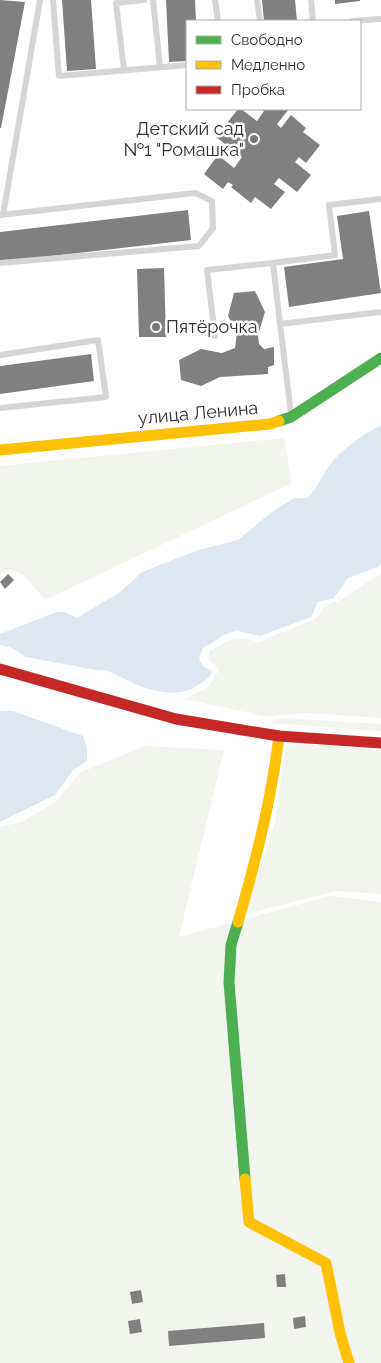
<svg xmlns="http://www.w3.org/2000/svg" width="381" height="1363" font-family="Raleway,sans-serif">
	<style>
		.green { fill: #f1f5ee }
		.water { fill: #dde7f1 }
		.building { fill: #808080 }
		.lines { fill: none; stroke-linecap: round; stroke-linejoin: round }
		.lane { stroke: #d5d5d5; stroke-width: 6 }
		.fast { stroke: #4caf50; stroke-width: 11 }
		.slow { stroke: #ffc107; stroke-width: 11 }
		.jam { stroke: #c62828; stroke-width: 11 }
		.poi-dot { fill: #797979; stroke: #fff; stroke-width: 2 }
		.labels { text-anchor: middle; stroke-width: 5; stroke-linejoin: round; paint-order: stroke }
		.poi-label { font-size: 18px; fill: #313131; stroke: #fff; text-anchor: end }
		.street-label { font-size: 18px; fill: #313131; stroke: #fff }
	</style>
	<rect width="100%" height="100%" fill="#fff"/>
	<path class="green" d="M284 438 292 483 45 600 22 573 8 570 0 574V466Z
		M381 573V718L308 713 264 716 184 699 208 687 219 670 209 660V652L227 641 242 638 259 642 317 618 323 607 342 599Z
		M282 718 381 724V731L270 723Z
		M305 744 381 750V894L336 891 245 914 275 822 286 746Z
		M146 746 224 750 179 937 330 896 381 902V1363H0V827L21 822 57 801 79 773Z"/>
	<path class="water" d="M381 425V563L378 567 348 578 334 598 318 602 311 617 260 636 237 631 226 634 203 648 199 659 204 667 212 671C209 680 203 682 195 687 177 697 150 692 131 682 118 676 109 669 95 670L26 657 10 647 0 645V634L57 612H65L77 618 120 592 142 572 198 550 238 540 272 512 294 498H307C317 489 321 477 329 466 343 448 361 436 381 425Z
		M0 711H13L83 736 87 747V761L74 769 55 795 0 822Z"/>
	<path class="building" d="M0 0 25 2 1 128H0Z
		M62 0H91L96 69 67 71Z
		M166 0H195L196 21H187V61L169 62Z
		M262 0H295L297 21H264Z
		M335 0H360V1L335 4Z
		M238 109H241L257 121 264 111 261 109H289L277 124 281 128 291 115 306 128 303 132 320 145 306 163 299 157 295 162 311 175 297 192 279 178 274 184 285 192 271 209 255 197 251 203 231 187 233 185 228 182 223 189 204 174 218 155 234 168 242 157 216 137Z
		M188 210 191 240 0 262V232Z
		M369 211 381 293 289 307 284 267 343 259 337 216Z
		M164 268 166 337H139L137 269Z
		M255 291 265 312 258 335 259 344 264 349 274 347V365L268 367V374L220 377 201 386 181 380 179 360 201 349 222 353 235 348 237 333 228 316 234 293Z
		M91 354 94 381 0 394V366Z
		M8 574 14 580 5 589 0 582Z
		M285 1274 286 1287H277L276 1275Z
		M141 1290 143 1302 132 1304 130 1292Z
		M305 1316 306 1327 294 1329 293 1318Z
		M140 1319 142 1332 130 1334 128 1321Z
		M264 1323 265 1338 169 1346 168 1331Z"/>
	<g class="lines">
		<path class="lane" d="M53 0 59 76 187 65
			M153 0 160 67
			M215 0 218 21
			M257 0 260 21
			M311 0 313 21
			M353 21 381 19
			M124 70 116 3 144 0
			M381 199 329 205 335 255 273 263 280 324 381 312
			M0 215 195 193 212 201 213 228 199 246 0 263
			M3 215 40 0
			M280 324 291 414
			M215 336 207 270 273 263
			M0 355 98 340 106 397 0 408"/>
		<path class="fast" d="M279 421 291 417 381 358
			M238 922 231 945 229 982 245 1179"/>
		<path class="slow" d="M0 450 270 424 279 421
			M238 922C256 860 271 801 279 736
			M245 1179 249 1222 326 1263 340 1333 349 1363"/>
		<path class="jam" d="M0 669 176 719 279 736 381 743"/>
	</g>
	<g class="poi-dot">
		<circle cx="254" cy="139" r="5"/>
		<circle cx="156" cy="327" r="5"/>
	</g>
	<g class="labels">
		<g class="poi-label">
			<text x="244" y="135">Детский сад<tspan x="244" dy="21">№1 "Ромашка"</tspan></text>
			<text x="166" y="333" text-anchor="start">Пятёрочка</text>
		</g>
		<g class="street-label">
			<text transform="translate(198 413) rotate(-5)" y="6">улица Ленина</text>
		</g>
	</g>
	<rect x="186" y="20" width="175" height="90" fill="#ffffff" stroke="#adadad"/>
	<rect x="196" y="36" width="25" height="8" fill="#4caf50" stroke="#adadad"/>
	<text x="231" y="45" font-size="15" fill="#313131">Свободно</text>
	<rect x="196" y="61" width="25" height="8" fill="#ffc107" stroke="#adadad"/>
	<text x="231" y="70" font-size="15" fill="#313131">Медленно</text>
	<rect x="196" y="86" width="25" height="8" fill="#c62828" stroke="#adadad"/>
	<text x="231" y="95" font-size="15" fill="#313131">Пробка</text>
</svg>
